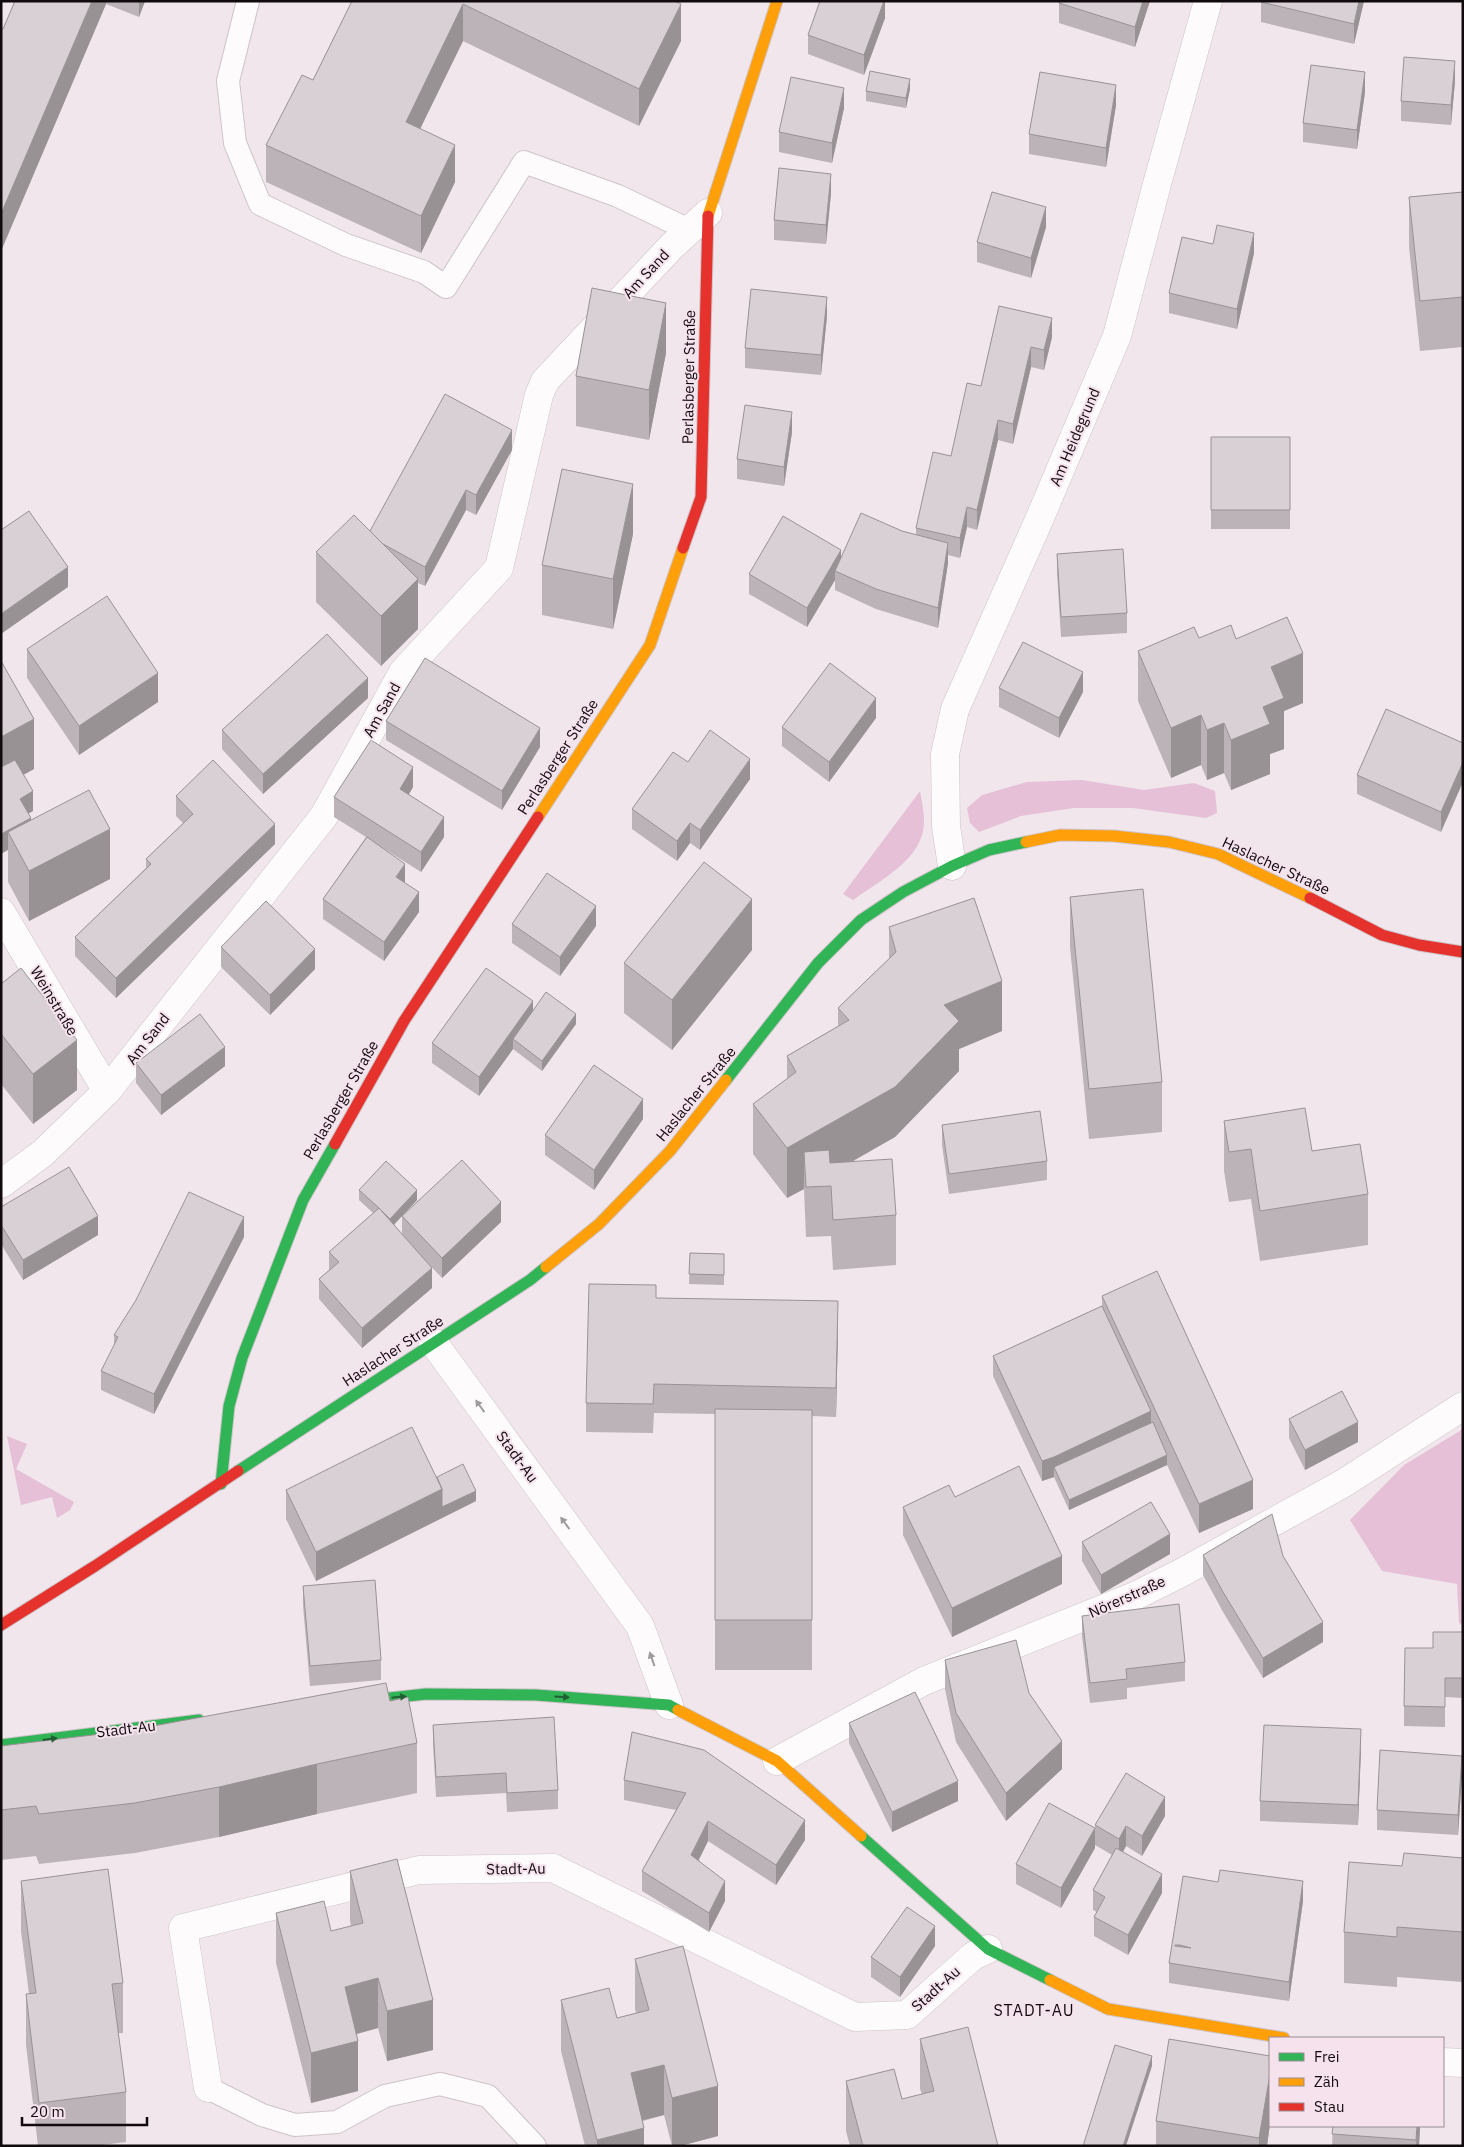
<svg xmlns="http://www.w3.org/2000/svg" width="1464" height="2147" font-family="'IBM Plex Sans',sans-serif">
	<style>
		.green { fill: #e5c0d7 }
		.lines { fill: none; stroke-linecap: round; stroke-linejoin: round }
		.lane-casing { stroke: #cdc4c9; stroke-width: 24 }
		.street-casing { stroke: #cdc4c9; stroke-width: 29 }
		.fast-casing { stroke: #cdc4c9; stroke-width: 13 }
		.slow-casing { stroke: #cdc4c9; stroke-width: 13 }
		.jam-casing { stroke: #cdc4c9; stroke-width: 13 }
		.lane { stroke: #fdfbfc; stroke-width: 22 }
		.street { stroke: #fdfbfc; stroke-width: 28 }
		.fast { stroke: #30b455; stroke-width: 11 }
		.slow { stroke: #ff9f0a; stroke-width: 11 }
		.jam { stroke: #e5322d; stroke-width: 11 }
		.wall { fill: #bbb3b7 }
		.shaded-wall { fill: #989295 }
		.building { fill: #d9d0d5; stroke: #989295; fill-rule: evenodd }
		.oneway { fill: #9e9b9c }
		.oneway2 { fill: #205f31 }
		.labels { text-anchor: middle; stroke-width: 4; stroke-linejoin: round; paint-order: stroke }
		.street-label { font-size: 15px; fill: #100a0d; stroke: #f5e2ed }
		.neighbourhood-label { font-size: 16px; letter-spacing: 1px; fill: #100a0d; stroke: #f5e2ed }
	</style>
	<rect width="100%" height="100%" fill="#f1e6ec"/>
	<path class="green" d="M1082 780 1144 790 1194 783 1215 791 1217 813 1206 818 1133 808H1074L1021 816 979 832 970 823 967 808 982 795 1027 782Z
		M920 791C922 801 924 812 924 822 924 859 879 881 853 900L843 894Z
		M1463 1429V1625L1459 1623 1457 1584 1382 1571 1350 1520 1404 1465Z
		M7 1436 27 1444 16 1469 74 1502 70 1510 57 1518 52 1497 21 1505Z"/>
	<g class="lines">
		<g class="lane-casing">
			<path id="lane" d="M248 1 228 81 235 143 260 204 346 245 424 272 446 287 524 162 618 196 689 230
				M208 2088 262 2115 295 2125 337 2122 385 2096 440 2084 488 2096 535 2146"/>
		</g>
		<g class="street-casing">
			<path id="street" d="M952 866 946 826 945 754 955 709 1039 520 1117 336 1157 184 1208 1
				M1 912 107 1091
				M1 1184 43 1153 107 1091 324 816 403 672 499 568 539 395 545 381 672 246 708 213
				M433 1342 640 1626 669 1705
				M777 1761 924 1681 1135 1596 1181 1573 1344 1483 1463 1406
				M1443 2062 1463 2063
				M208 2088 183 1928 419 1870 553 1868 855 2017 907 2015 973 1956 988 1949"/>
		</g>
		<g class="fast-casing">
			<path id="fast" d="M726 1080 818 963 861 920 903 892 952 866 989 850 1026 842
				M238 1471 530 1280 546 1267
				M221 1484 229 1406 242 1358 303 1200 335 1144
				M353 1702 426 1694 536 1695 669 1705 678 1710
				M1 1745 199 1720
				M861 1836 988 1949 1050 1980"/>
		</g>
		<g class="slow-casing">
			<path id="slow" d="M708 216 777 1
				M538 817 650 645 683 548
				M1026 842 1060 835 1114 836 1169 842 1218 854 1310 898
				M546 1267 599 1224 670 1151 726 1080
				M678 1710 777 1761 861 1836
				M1050 1980 1108 2009 1284 2038"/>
		</g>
		<g class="jam-casing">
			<path id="jam" d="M683 548 701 497 708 216
				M1310 898 1382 935 1419 945 1463 952
				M335 1144 404 1021 538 817
				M1 1625 95 1566 238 1471"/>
		</g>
		<use href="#lane" class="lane"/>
		<use href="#street" class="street"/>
		<use href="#fast" class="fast"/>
		<use href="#slow" class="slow"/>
		<use href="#jam" class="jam"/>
	</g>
	<path class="wall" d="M15 1H145L139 17 106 4 1 251V28L3 29Z
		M352 1H675L681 41 639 126 463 41 420 128 455 182 421 253 266 182V145L313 80Z
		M885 1V18L864 75 808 54V35Z
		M1150 1 1135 47 1059 23V3Z
		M1261 1H1364L1354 44 1261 22Z
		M1455 81 1451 125 1401 121V101Z
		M910 89 906 108 866 101V91Z
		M1365 92 1357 149 1303 142V123Z
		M1116 105 1106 167 1029 154V134Z
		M844 108 832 163 779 152V132Z
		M1463 192V347L1420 351 1409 247V197Z
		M831 193 826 244 774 240V220Z
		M1046 227 1031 278 977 262V242Z
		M1254 253 1237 329 1169 313V293Z
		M999 306 1052 337 1044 370 1031 367 1013 444 998 440 977 530 967 527 960 558 948 555V563L938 628 876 609 835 590V580L807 627 749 594V574L841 557 902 531 916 535V528L951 456 981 386Z
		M827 316 821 375 745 368V348Z
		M666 353 649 440 576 426V376Z
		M792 432 784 486 737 479V459Z
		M1211 437H1290V529H1211Z
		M512 450 476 515 466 510 425 586 418 583V629L381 666 316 602V552L370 531Z
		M633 534 613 629 542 615V565Z
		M1057 554 1127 613V633L1061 637 1057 573Z
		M1199 638 1236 639 1303 703 1284 711V749L1270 754V774L1231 790 1224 773 1207 780 1201 765 1171 778 1138 701V651Z
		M27 649 158 702 79 755 27 678Z
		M1 661 34 769 23 775 33 811 28 814 31 820 110 879 29 921 8 882V850Z
		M999 688 1083 692 1059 738 999 707Z
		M368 698 263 794 222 749V730Z
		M876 718 829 782 782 746V727Z
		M386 721 540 747 502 810 386 740Z
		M1463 743 1441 832 1357 794V775Z
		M688 762 750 779 700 850 690 843 677 861 632 829V809Z
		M413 787 409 794 444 837 421 872 378 845 405 883 419 912 384 961 323 919V899L366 837 334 817V797Z
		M176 796 275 844 116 998 75 956V937L146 868V859L183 823 176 816Z
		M1070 897 1162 1082V1132L1089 1139 1070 947Z
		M512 924 596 926 560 976 512 943Z
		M889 927 1002 1031 959 1049V1071L895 1137 852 1162 896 1215V1265L833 1270 831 1236 806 1237 804 1189 787 1198 753 1154V1104L787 1079V1056L838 1026V1008L889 959Z
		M221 947 315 969 270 1015 221 967Z
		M752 950 672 1050 624 1013V963Z
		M1 984 77 1090 33 1124 1 1084Z
		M533 1010 576 1024 542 1071 513 1049 479 1096 432 1063V1043Z
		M136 1063 225 1066 161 1115 136 1083Z
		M643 1119 594 1190 545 1155V1135Z
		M1224 1121 1312 1151 1368 1194V1245L1260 1261 1251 1199 1229 1202 1224 1171Z
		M942 1125 1047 1161V1180L949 1194 942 1145Z
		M359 1190 417 1200 394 1224 402 1234V1216L501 1222 442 1278 423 1258 432 1288 362 1348 319 1299V1279L329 1270V1252L373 1213 359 1200Z
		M1 1207 98 1235 23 1280 1 1244Z
		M244 1237 154 1414 101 1390V1371L114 1346V1335Z
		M690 1253 724 1254V1285L689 1284Z
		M1102 1296 1253 1509 1199 1533 1167 1465 1069 1510 1054 1477 1042 1481 993 1376V1356L1102 1306Z
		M656 1298 838 1330 836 1417 812 1416V1670H715V1414L654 1413 653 1433 586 1432V1403Z
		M1289 1419 1358 1442 1305 1470 1289 1438Z
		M437 1477 476 1501 316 1581 286 1519V1490Z
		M955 1497 1062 1584 952 1637 903 1535V1507Z
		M1082 1542 1170 1554 1101 1594 1082 1561Z
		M1203 1555 1283 1556 1323 1642 1263 1678 1223 1612 1203 1575Z
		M303 1586 381 1660V1680L310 1686 303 1606Z
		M1082 1616 1185 1662V1681L1127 1688V1699L1090 1703 1082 1636Z
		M1463 1632V1698L1445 1697V1727L1404 1726V1706L1433 1648Z
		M945 1660 1029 1693 1062 1769 1006 1821 956 1742 945 1689Z
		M390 1701 417 1743V1793L317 1814 219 1837 135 1853 39 1864 36 1856 1 1860V1746Z
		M849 1723 958 1801 892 1832 849 1743Z
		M433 1725 558 1790V1809L507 1812 506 1793 436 1797 433 1744Z
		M632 1732 805 1840 776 1885 708 1841 699 1860 725 1901 709 1932 642 1891V1871L676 1810 624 1800V1780Z
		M1361 1749 1358 1825 1260 1821V1801Z
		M1462 1776 1458 1835 1377 1830V1810Z
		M1165 1816 1142 1856 1126 1846 1123 1852 1162 1893 1128 1955 1094 1936V1917L1097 1912 1093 1910V1890L1112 1855 1095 1845V1825Z
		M1095 1848 1061 1908 1016 1884V1864Z
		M1463 1858V1982L1397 1977V1987L1344 1983V1932L1402 1866Z
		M350 1871 433 2050 387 2061 378 2028 357 2034 358 2091 311 2103 276 1963V1913L331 1931 351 1926 350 1921Z
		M1183 1876 1303 1901 1289 2001 1169 1983V1963Z
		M21 1881 123 1983V2033H118L126 2092V2142L94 2146H38L26 2045V1994H29L21 1931Z
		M935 1946 900 1997 871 1977V1957Z
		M635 1959 718 2136 680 2146H672L664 2115 643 2121 644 2146H585L561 2051V2000L617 2018 636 2013 635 2009Z
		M920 2039 998 2146H850L846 2131V2081L902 2099 922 2094 920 2089Z
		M1156 2121 1270 2124 1267 2146H1156Z
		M1333 2126H1420L1419 2146H1332Z"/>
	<path class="shaded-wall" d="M92 1H106V4L1 251V214Z
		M139 1H145L139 17Z
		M884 1H885V18L864 75V55Z
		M1143 1H1150L1135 47V27Z
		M1359 1H1364L1354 44V24Z
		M463 4V41L406 158V122Z
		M681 4V41L639 126V89Z
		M1455 61V81L1451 125V105Z
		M1365 72V92L1357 149V130Z
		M910 79V89L906 108V98Z
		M1116 85V105L1106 167V148Z
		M844 88V108L832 163V143Z
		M455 145V182L421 253V216Z
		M831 174V193L826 244V225Z
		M1046 207V227L1031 278V258Z
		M1254 233V253L1237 329V309Z
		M827 297V316L821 375V355Z
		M666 303V353L649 440V390Z
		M1052 318V337L1044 370V350Z
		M1031 347V367L1013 444V424Z
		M792 412V432L784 486V467Z
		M998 420V440L977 530V510Z
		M512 430V450L476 515V495Z
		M633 484V534L613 629V579Z
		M466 490V510L425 586V567Z
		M967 507V527L960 558V538Z
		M948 543V563L938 628V608Z
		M841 550V570L835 571V580L807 627V608Z
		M68 567V587L1 634V614Z
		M418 579V629L381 666V616Z
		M1303 653V703L1284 711V749L1270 754V774L1231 790V740L1263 707 1271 667Z
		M1083 672V692L1059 738V718Z
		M158 673V702L79 755V726Z
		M368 678V698L263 794V774Z
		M876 698V718L829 782V762Z
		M1201 715V765L1171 778V728Z
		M34 719V769L1 787V737Z
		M1224 723V773L1207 780V730Z
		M540 728V747L502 810V791Z
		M750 759V779L700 850V830Z
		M1463 762V782L1441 832V812Z
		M413 767V787L400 809V789Z
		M33 791V811L20 818V799Z
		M444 817V837L421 872V852Z
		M31 818V837L8 832V850L1 854V834Z
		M690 823V843L677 861V841Z
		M275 824V844L116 998V978Z
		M110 829V879L29 921V871Z
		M405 864V883L396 877Z
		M419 892V912L384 961V942Z
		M752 899V950L672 1050V1000Z
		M596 906V926L560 976V957Z
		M315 949V969L270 1015V995Z
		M1002 981V1031L959 1049V1071L895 1137 806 1187 804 1152V1189L787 1198V1148L944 1005Z
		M533 1001V1021L513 1039V1049L479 1096V1077Z
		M576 1014V1024L542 1071V1061Z
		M77 1040V1090L33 1124V1074Z
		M225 1047V1066L161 1115V1095Z
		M643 1099V1119L594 1190V1170Z
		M417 1190V1200L390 1229V1219Z
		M501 1202V1222L442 1278V1258Z
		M98 1216V1235L23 1280V1260Z
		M244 1217V1237L154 1414V1394Z
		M432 1268V1288L362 1348V1328Z
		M838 1301V1330L836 1417V1388Z
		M1151 1411V1430L1054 1467V1477L1042 1481V1461Z
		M1358 1422V1442L1305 1470V1450Z
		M1167 1455V1465L1069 1510V1500Z
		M1253 1480V1509L1199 1533V1504Z
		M442 1489 476 1491V1501L316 1581V1552Z
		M1170 1534V1554L1101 1594V1575Z
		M1062 1556V1584L952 1637V1608Z
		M1323 1622V1642L1263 1678V1658Z
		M1361 1729V1749L1358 1825V1805Z
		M1062 1741V1769L1006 1821V1793Z
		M1462 1756V1776L1458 1835V1815Z
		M317 1764V1814L219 1837V1787Z
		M958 1781V1801L892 1832V1812Z
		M1165 1797V1816L1142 1856V1836Z
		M805 1820V1840L776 1885V1865Z
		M708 1821V1841L691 1875V1855Z
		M1126 1826V1846L1119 1859V1839Z
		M1095 1828V1848L1061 1908V1888Z
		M1162 1874V1893L1128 1955V1935Z
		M725 1881V1901L709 1932V1913Z
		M1303 1881V1901L1289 2001V1982Z
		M935 1926V1946L900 1997V1977Z
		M378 1978V2028L345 2037V1987Z
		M433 2000V2050L387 2061V2011Z
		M358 2041V2091L311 2103V2053Z
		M1152 2056V2066L1126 2146H1123Z
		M664 2065V2115L631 2123V2073Z
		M1270 2074V2124L1267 2146H1259V2138Z
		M718 2086V2136L680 2146H672V2098Z
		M1417 2126H1420L1419 2146H1416Z
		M644 2128V2146H597V2140Z"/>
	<path class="building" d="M15 1H92L1 214V28L3 29Z
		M352 1H675L681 4 639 89 463 4 406 122 455 145 421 216 266 145 302 75 313 80Z
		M820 1H884L864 55 808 35Z
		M1059 1H1143L1135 27 1059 3Z
		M1261 1H1359L1354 24 1261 2Z
		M1404 57 1455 61 1451 105 1401 101Z
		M1311 65 1365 72 1357 130 1303 123Z
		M870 71 910 79 906 98 866 91Z
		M1040 72 1116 85 1106 148 1029 134Z
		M791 77 844 88 832 143 779 132Z
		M779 168 831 174 826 225 774 220Z
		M992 192 1046 207 1031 258 977 242Z
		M1463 192V297L1420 301 1409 197Z
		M1217 225 1254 233 1237 309 1169 293 1182 237 1213 244Z
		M592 288 666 303 649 390 576 376Z
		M751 289 827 297 821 355 745 348Z
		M999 306 1052 318 1044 350 1031 347 1013 424 998 420 977 510 967 507 960 538 916 528 933 452 951 456 967 383 981 386Z
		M445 394 512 430 476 495 466 490 425 567 383 544 370 531Z
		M745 405 792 412 784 467 737 459Z
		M1211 437H1290V510H1211Z
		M562 469 633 484 613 579 542 565Z
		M29 511 68 567 1 614V530Z
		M861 513 902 531 948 543 938 608 876 589 835 571Z
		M354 515 418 579 381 616 316 552Z
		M783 516 841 550 807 608 749 574Z
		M1123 549 1127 613 1061 617 1057 554Z
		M107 596 158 673 79 726 27 649Z
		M1287 617 1303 653 1271 667 1284 698 1263 707 1270 724 1231 740 1224 723 1207 730 1201 715 1171 728 1138 651 1194 627 1199 638 1231 625 1236 639Z
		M327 634 368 678 263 774 222 730Z
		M1023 642 1083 672 1059 718 999 688Z
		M425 658 540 728 502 791 386 721Z
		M1 661 34 719 1 737Z
		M830 663 876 698 829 762 782 727Z
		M1386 709 1463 743V762L1441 812 1357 775Z
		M710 730 750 759 700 830 690 823 677 841 632 809 673 752 688 762Z
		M371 740 413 767 400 789 444 817 421 852 334 797Z
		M15 760 33 791 20 799 31 818 1 834V767Z
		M213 760 275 824 116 978 75 937 151 864 146 859 193 814 176 796Z
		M89 790 110 829 29 871 8 832Z
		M367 837 405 864 396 877 419 892 384 942 323 899Z
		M704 862 752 899 672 1000 624 963Z
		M547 873 596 906 560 957 512 924Z
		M1143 889 1162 1082 1089 1089 1070 897Z
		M974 898 1002 981 944 1005 959 1021 895 1087 787 1148 753 1104 796 1072 787 1056 849 1020 838 1008 896 952 889 927Z
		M266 901 315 949 270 995 221 947Z
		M21 968 77 1040 33 1074 1 1034V984Z
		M486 968 533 1001 479 1077 432 1043Z
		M546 992 576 1014 542 1061 513 1039Z
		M200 1014 225 1047 161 1095 136 1063Z
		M594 1065 643 1099 594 1170 545 1135Z
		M1305 1108 1312 1151 1360 1144 1368 1194 1260 1211 1251 1149 1229 1152 1224 1121Z
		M1040 1111 1047 1161 949 1174 942 1125Z
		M829 1150 830 1163 892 1159 896 1215 833 1220 831 1186 806 1187 804 1152Z
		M462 1160 501 1202 442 1258 402 1216Z
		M386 1161 417 1190 390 1219 379 1208 359 1190Z
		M69 1167 98 1216 23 1260 1 1225V1207Z
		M189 1192 244 1217 154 1394 101 1371 118 1337 114 1335 136 1300Z
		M379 1208 432 1268 362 1328 319 1279 339 1262 329 1252Z
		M690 1253 724 1254V1275L689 1274Z
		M1157 1271 1253 1480 1199 1504 1102 1296Z
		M589 1284 656 1285V1298L838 1301 836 1388 654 1384 653 1404 586 1403Z
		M1102 1306 1151 1411 1054 1457 1042 1461 993 1356Z
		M1342 1391 1358 1422 1305 1450 1289 1419Z
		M715 1409 812 1410V1620H715Z
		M1153 1422 1167 1455 1069 1500 1054 1467Z
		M412 1427 442 1489 316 1552 286 1490Z
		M463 1464 476 1491 442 1507V1489L437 1477Z
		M1019 1466 1062 1556 952 1608 903 1507 949 1485 955 1497Z
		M1151 1502 1170 1534 1101 1575 1082 1542Z
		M1272 1514 1283 1556 1323 1622 1263 1658 1223 1592 1203 1555Z
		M375 1580 381 1660 310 1666 303 1586Z
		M1179 1604 1185 1662 1126 1669 1127 1679 1090 1683 1082 1616Z
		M1433 1632H1463V1678H1445V1707L1404 1706 1405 1648H1433Z
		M1016 1640 1029 1693 1062 1741 1006 1793 956 1713 945 1660Z
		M386 1683 390 1701 408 1697 417 1743 317 1764 219 1787 135 1803 39 1814 36 1806 1 1810V1746L126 1731Z
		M915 1692 958 1781 892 1812 849 1723Z
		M554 1717 558 1790 507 1793 506 1773 436 1777 433 1725Z
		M1264 1725 1361 1729 1358 1805 1260 1801Z
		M632 1732 704 1750 805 1820 776 1865 708 1821 691 1855 725 1881 709 1913 642 1871 686 1793 624 1780Z
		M1380 1750 1462 1756 1458 1815 1377 1810Z
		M1126 1773 1165 1797 1142 1836 1126 1826 1119 1839 1095 1825Z
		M1049 1803 1095 1828 1061 1888 1016 1864Z
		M1116 1848 1162 1874 1128 1935 1094 1917 1105 1897 1093 1890Z
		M1404 1853 1463 1858V1932L1397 1927V1937L1344 1932 1349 1862 1402 1866Z
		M397 1859 433 2000 387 2011 378 1978 345 1987 358 2041 311 2053 276 1913 324 1901 331 1931 363 1923 350 1871Z
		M108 1869 123 1983 112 1984 126 2092 39 2103 26 1994 36 1993 21 1881Z
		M1220 1870 1303 1881 1289 1982 1169 1963 1183 1876 1218 1882ZM1175 1945H1180L1191 1948 1175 1946Z
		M907 1907 935 1926 900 1977 871 1957Z
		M683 1946 718 2086 672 2098 664 2065 631 2073 644 2128 597 2140 561 2000 609 1988 617 2018 649 2010 635 1959Z
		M968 2027 998 2146H863L846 2081 894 2069 902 2099 934 2091 920 2039Z
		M1169 2039 1270 2056V2074L1259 2138 1156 2121Z
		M1115 2045 1152 2056 1123 2146H1083Z
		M1333 2126H1417L1416 2140 1332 2134Z"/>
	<defs><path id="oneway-solid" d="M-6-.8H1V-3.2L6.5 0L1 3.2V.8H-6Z" transform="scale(1.25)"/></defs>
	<g class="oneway">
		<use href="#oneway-solid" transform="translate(480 1406) rotate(-126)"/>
		<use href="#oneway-solid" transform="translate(565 1523) rotate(-126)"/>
		<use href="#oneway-solid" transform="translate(652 1659) rotate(-110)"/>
	</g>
	<g class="oneway2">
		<use href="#oneway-solid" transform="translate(399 1697) rotate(-6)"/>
		<use href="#oneway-solid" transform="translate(562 1697) rotate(4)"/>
		<use href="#oneway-solid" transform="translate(50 1739) rotate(-7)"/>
	</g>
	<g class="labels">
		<g class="street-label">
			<text transform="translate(646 274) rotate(-47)" y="5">Am Sand</text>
			<text transform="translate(689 377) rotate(-89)" y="5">Perlasberger Straße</text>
			<text transform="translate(1075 437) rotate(-67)" y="5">Am Heidegrund</text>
			<text transform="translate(382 710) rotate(-61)" y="5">Am Sand</text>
			<text transform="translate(558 757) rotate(-57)" y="5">Perlasberger Straße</text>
			<text transform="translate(1276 866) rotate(25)" y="5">Haslacher Straße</text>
			<text transform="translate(54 1001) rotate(59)" y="5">Weinstraße</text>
			<text transform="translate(148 1039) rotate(-52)" y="5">Am Sand</text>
			<text transform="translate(696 1094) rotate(-51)" y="5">Haslacher Straße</text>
			<text transform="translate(341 1100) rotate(-60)" y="5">Perlasberger Straße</text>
			<text transform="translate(393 1351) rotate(-33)" y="5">Haslacher Straße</text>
			<text transform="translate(517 1457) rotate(54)" y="5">Stadt-Au</text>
			<text transform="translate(1127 1597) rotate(-24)" y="5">Nörerstraße</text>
			<text transform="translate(126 1729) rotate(-7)" y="5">Stadt-Au</text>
			<text transform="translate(516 1869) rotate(-1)" y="5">Stadt-Au</text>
			<text transform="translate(936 1989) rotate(-42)" y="5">Stadt-Au</text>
		</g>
		<g class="neighbourhood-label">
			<text x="1034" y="2016">STADT-AU</text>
		</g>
	</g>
	<rect width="1464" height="2147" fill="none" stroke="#100a0d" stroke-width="5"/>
	<rect x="1269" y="2037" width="175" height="90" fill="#f5e2ed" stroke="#998c93"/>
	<rect x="1279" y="2053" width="25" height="8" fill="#30b455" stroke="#998c93"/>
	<text x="1314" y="2062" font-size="15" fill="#100a0d">Frei</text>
	<rect x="1279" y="2078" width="25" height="8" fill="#ff9f0a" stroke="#998c93"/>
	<text x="1314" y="2087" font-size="15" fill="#100a0d">Zäh</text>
	<rect x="1279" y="2103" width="25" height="8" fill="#e5322d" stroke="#998c93"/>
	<text x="1314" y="2112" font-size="15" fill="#100a0d">Stau</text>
	<path d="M22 2117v8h125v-8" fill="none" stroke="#100a0d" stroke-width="2.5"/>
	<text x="30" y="2117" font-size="15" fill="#100a0d" stroke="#f5e2ed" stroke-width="4" paint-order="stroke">20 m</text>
</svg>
